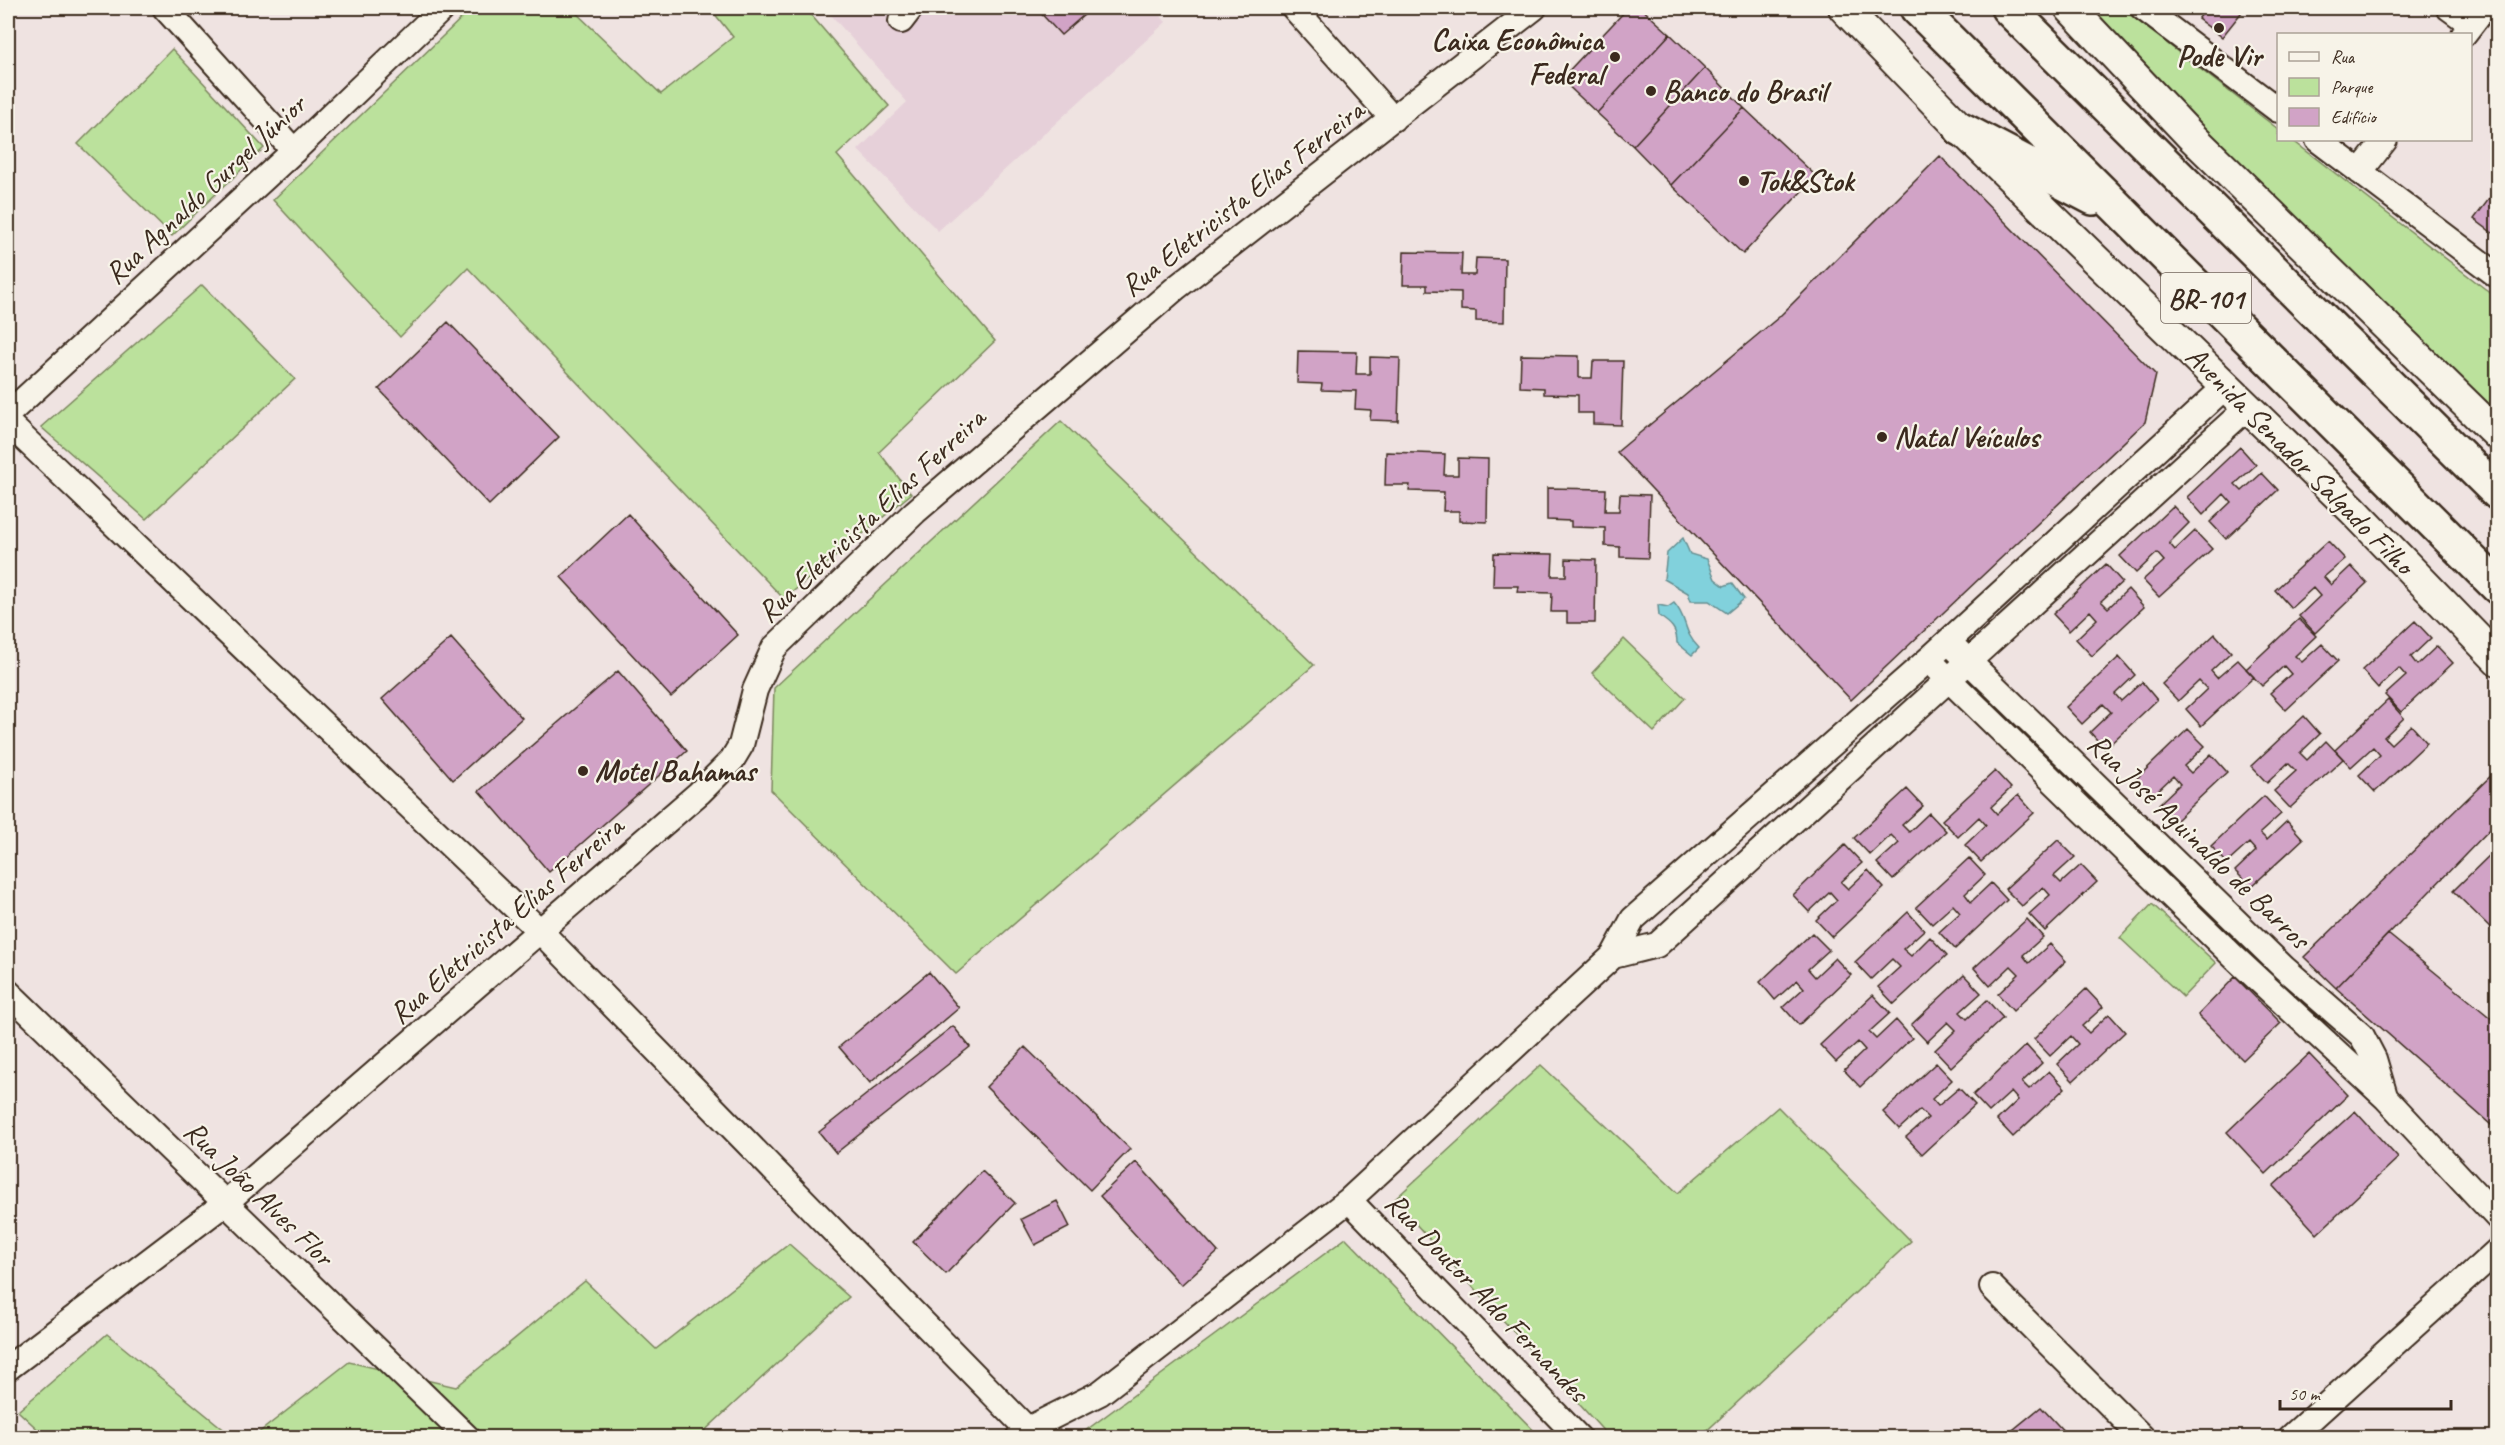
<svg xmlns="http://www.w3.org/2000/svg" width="2505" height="1445" font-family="Caveat,sans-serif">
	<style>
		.built { fill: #e6d0d9 }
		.green { fill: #bbe19c; stroke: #7b865d; stroke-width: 1.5 }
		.water { fill: #81d1dc; stroke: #658e90; stroke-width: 1.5 }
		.building { fill: #d1a3c6; stroke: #3b2a1e; stroke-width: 1.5 }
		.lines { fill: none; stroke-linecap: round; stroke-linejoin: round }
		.minor-casing { stroke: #3b2a1e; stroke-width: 28 }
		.major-casing { stroke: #3b2a1e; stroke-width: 34 }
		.highway-casing { stroke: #3b2a1e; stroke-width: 38 }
		.minor { stroke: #f7f3e8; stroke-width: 24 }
		.major { stroke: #f7f3e8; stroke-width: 30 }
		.highway { stroke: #f7f3e8; stroke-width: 33 }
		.poi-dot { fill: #3b2a1e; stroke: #f7f3e8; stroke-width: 2 }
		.labels { text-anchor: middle; stroke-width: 4.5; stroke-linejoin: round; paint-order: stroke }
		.shield { fill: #f7f3e8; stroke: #73665b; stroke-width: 1.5 }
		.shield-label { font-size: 28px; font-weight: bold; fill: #3b2a1e }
		.poi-label { font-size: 30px; font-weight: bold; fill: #3b2a1e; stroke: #f7f3e8; text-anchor: start }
		.street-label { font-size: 30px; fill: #3b2a1e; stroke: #f7f3e8 }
	</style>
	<rect width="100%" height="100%" fill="#efe3e1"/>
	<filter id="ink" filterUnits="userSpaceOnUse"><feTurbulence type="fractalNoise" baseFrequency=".0167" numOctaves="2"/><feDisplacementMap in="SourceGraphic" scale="12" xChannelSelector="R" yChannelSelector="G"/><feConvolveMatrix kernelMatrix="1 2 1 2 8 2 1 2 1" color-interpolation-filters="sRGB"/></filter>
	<g filter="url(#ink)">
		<path class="built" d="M825 8H1153L1166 22 938 231 858 150 907 102Z"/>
		<path class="green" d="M472 8H571L661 94 733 37 710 8H805L889 106 837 155 995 341 879 452 911 494 784 599 468 268 400 337 273 200Z
			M2063 8H2121L2278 129V140H2292L2497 298V426Z
			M172 49 264 148 172 236 78 144Z
			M202 285 295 379 146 519 41 427Z
			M1061 421 1314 665 956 974 771 790 774 688Z
			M1624 639 1685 698 1654 732 1592 673Z
			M2152 904 2216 963 2183 997 2120 938Z
			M1541 1065 1678 1193 1778 1107 1911 1241 1700 1437H1609L1394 1200Z
			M1346 1238 1540 1437H1077Z
			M789 1244 849 1297 698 1437 252 1438 349 1362 456 1387 585 1281 656 1349Z
			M107 1334 233 1437H46L18 1411Z"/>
		<path class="water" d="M1683 538 1690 554 1707 559 1715 579 1724 586 1732 583 1744 599 1727 613 1709 601H1691L1688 593 1664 579 1667 553Z
			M1674 603C1688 618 1682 631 1699 648L1692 655 1677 643C1677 629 1671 624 1659 616L1658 605 1668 607Z"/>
		<path class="building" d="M1036 8H1092L1061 35Z
			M1628 8H1641L1670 34 1597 113 1561 79Z
			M2207 8H2245L2222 37 2198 19Z
			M1670 34 1705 68 1633 146 1597 113Z
			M1705 68 1744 108 1671 185 1633 146Z
			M1744 108 1816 176 1743 254 1671 185Z
			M1940 156 2156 375 2145 422 1851 700 1617 452 1779 317Z
			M2498 187V237L2474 219Z
			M1404 252 1462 253 1461 275H1475L1476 258 1505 259 1504 322 1476 321V311L1461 310V292L1427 291V285H1403Z
			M448 322 559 437 489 505 379 389Z
			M1298 351 1357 352 1356 374H1370V357L1400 358 1398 421 1370 420 1371 410 1355 409 1356 391 1321 390 1322 384 1297 383Z
			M1521 355 1579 356V378H1592L1593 361H1623L1621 425 1593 424V413H1578V395L1544 394V388L1520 387Z
			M2240 447 2256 465 2235 484 2242 491 2262 473 2278 490 2226 539 2210 522 2231 502 2224 494 2203 515 2187 497Z
			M1386 452 1445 454 1444 475H1458V458L1488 459 1487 522 1459 521V511H1443L1444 492 1409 491 1410 485H1385Z
			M1547 488 1606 489 1605 511H1619L1620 494 1650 495 1648 558 1620 557V547L1605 546V528L1571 527V521L1547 520Z
			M2173 506 2189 523 2169 543 2175 550 2195 531 2212 549 2159 597 2143 580 2164 561 2157 553 2136 573 2120 556Z
			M628 514 738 635 671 697 561 577Z
			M2328 541 2345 559 2324 577 2331 585 2351 566 2367 583 2315 633 2299 616 2320 596 2313 588 2291 608 2275 590Z
			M1494 553 1553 554 1552 576H1566V559L1596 560 1595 623H1567V612H1551L1552 593 1517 592 1518 586H1493Z
			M2106 564 2122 582 2101 601 2108 608 2128 589 2144 607 2092 656 2076 639 2097 619 2090 611 2069 631 2053 614Z
			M2299 619 2316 636 2295 656 2302 662 2322 644 2338 661 2286 710 2270 693 2291 674 2284 666 2262 686 2246 669Z
			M2415 621 2431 638 2411 657 2417 665 2437 646 2453 663 2401 712 2385 695 2406 676 2399 668 2378 688 2362 670Z
			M2215 634 2231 652 2211 671 2217 678 2238 660 2254 677 2201 726 2186 709 2207 689 2199 681 2178 701 2162 684Z
			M451 638 522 718 453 780 382 699Z
			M2119 657 2135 675 2115 694 2121 701 2142 682 2157 700 2105 749 2090 732 2111 712 2103 704 2082 724 2066 707Z
			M618 671 687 751 549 872 479 791Z
			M2388 700 2404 718 2384 737 2391 744 2411 725 2427 743 2375 792 2359 775 2380 755 2373 747 2351 767 2335 750Z
			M2304 716 2320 734 2300 753 2307 760 2326 741 2343 759 2290 808 2274 791 2296 771 2288 763 2267 783 2251 766Z
			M2188 729 2205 746 2184 766 2191 773 2211 754 2227 772 2175 821 2159 804 2180 784 2173 776 2152 796 2136 779Z
			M2498 769V821L2336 988 2304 957Z
			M1995 771 2011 788 1991 807 1997 814 2018 795 2034 813 1981 862 1965 845 1986 825 1979 817 1958 837 1942 820Z
			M1907 789 1923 806 1902 825 1909 832 1929 813 1946 831 1893 880 1877 863 1899 843 1891 835 1870 855 1854 838Z
			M2264 796 2281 814 2260 833 2267 840 2287 821 2303 839 2251 887 2235 871 2256 851 2249 843 2227 863 2211 846Z
			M2058 840 2075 857 2054 876 2061 883 2081 865 2097 882 2045 931 2029 914 2050 895 2043 887 2022 906 2005 889Z
			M1845 845 1862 863 1841 882 1848 889 1868 870 1884 888 1832 937 1816 920 1837 900 1830 892 1809 912 1793 895Z
			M2498 847V935L2453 891Z
			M1969 858 1985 875 1965 894 1971 902 1991 883 2007 900 1955 949 1939 932 1960 913 1953 905 1932 924 1916 907Z
			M1908 912 1924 930 1903 949 1911 956 1930 937 1947 955 1894 1004 1878 987 1900 967 1892 959 1871 979 1855 962Z
			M2027 919 2043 937 2023 955 2029 963 2050 944 2066 961 2013 1011 1998 994 2019 974 2011 966 1990 986 1974 968Z
			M1812 933 1829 950 1808 969 1815 977 1835 958 1851 975 1799 1025 1783 1007 1804 988 1797 980 1775 1000 1760 982Z
			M2388 934 2498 1024V1131L2336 988Z
			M929 972 959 1008 870 1083 839 1047Z
			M1964 975 1981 993 1960 1012 1967 1019 1987 1000 2003 1018 1951 1067 1935 1050 1956 1030 1948 1022 1927 1042 1911 1025Z
			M2235 977 2281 1023 2243 1060 2198 1015Z
			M2086 989 2103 1007 2082 1026 2089 1033 2109 1014 2125 1032 2073 1081 2057 1064 2078 1044 2071 1036 2050 1056 2034 1039Z
			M1873 995 1890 1013 1869 1032 1876 1039 1896 1020 1912 1038 1860 1087 1844 1070 1865 1050 1858 1042 1836 1062 1820 1045Z
			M953 1026 970 1047 836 1153 819 1132Z
			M2026 1045 2042 1063 2022 1082 2029 1089 2049 1071 2065 1088 2013 1137 1997 1120 2018 1100 2011 1092 1989 1112 1973 1095Z
			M1025 1047 1130 1149 1090 1190 986 1087Z
			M2309 1054 2348 1095 2266 1174 2227 1132Z
			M1936 1063 1952 1080 1932 1099 1938 1106 1959 1088 1975 1105 1922 1154 1906 1137 1928 1118 1920 1110 1899 1129 1883 1112Z
			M2355 1111 2398 1158 2317 1234 2273 1186Z
			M1136 1162 1218 1252 1181 1285 1100 1196Z
			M982 1171 1015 1203 946 1274 913 1242Z
			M1057 1201 1070 1227 1035 1245 1021 1219Z
			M2041 1407 2070 1438H2003Z"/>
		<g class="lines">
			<g class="minor-casing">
				<path id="minor" d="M165 8 294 151
					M1294 8 1393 119
					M2143 8 2278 110
					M2449 8 2471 24
					M901 21 911 8
					M2464 34 2484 8
					M2318 140 2498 276
					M2360 172 2385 140
					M8 414 294 151 443 8
					M8 423 541 932 1036 1438
					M1956 649 2284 968 2362 1036 2374 1059 2385 1096
					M1937 668 2236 959 2386 1098 2498 1218
					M1613 956 1657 945 2248 407
					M8 992 468 1438
					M1349 1200 1579 1438
					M1992 1287 2143 1438
					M8 1368 224 1204 699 793 732 760 741 745 755 690 774 648 915 512 1177 287 1534 8
					M1018 1438 1028 1429 1100 1393 1349 1200 1613 956 1633 919 1929 659 2226 386
					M2290 1438 2498 1250"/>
			</g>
			<g class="major-casing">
				<path id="major" d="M1844 8 1961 129 2353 510 2498 660
					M2070 8 2190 135 2498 435"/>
			</g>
			<g class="highway-casing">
				<path id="highway" d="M1917 8 2498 587
					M2008 8 2498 493
					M1961 129 2093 198"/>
			</g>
			<use href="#minor" class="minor"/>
			<use href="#major" class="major"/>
			<use href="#highway" class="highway"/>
		</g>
	</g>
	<g class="poi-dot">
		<circle cx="2219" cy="28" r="6"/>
		<circle cx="1615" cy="57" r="6"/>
		<circle cx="1651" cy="91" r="6"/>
		<circle cx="1744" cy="181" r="6"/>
		<circle cx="1882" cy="437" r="6"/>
		<circle cx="583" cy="771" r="6"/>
	</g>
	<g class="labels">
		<rect class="shield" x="2161" y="273" width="90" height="50" rx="4.5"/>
		<g class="shield-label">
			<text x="2206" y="308">BR-101</text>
		</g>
		<g class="poi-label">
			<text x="1603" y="50" text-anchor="end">Caixa Econômica<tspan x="1603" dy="34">Federal</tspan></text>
			<text x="2219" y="66" text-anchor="middle">Pode Vir</text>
			<text x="1663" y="101">Banco do Brasil</text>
			<text x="1756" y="191">Tok&amp;Stok</text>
			<text x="1894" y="447">Natal Veículos</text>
			<text x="595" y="781">Motel Bahamas</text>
		</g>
		<g class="street-label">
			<text transform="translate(205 189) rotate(-43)" y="10">Rua Agnaldo Gurgel Júnior</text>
			<text transform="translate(1242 198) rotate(-38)" y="10">Rua Eletricista Elias Ferreira</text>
			<text transform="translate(2300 460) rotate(45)" y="10">Avenida Senador Salgado Filho</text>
			<text transform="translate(871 515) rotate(-43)" y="10">Rua Eletricista Elias Ferreira</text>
			<text transform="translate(2199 841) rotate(44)" y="10">Rua José Aguinaldo de Barros</text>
			<text transform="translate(506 920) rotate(-41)" y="10">Rua Eletricista Elias Ferreira</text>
			<text transform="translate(259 1193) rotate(44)" y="10">Rua João Alves Flor</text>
			<text transform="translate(1487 1297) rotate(46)" y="10">Rua Doutor Aldo Fernandes</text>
		</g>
	</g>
	<rect width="2505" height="1445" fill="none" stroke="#f7f3e8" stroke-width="30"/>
	<rect x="15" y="15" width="2475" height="1415" fill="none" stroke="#3b2a1e" stroke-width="2" filter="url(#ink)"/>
	<rect x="2277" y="33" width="195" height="108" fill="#f7f3e8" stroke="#aca397" stroke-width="1.5"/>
	<rect x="2289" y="52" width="30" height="9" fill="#f7f3e8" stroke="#aca397" stroke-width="1.5"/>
	<text x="2331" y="63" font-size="18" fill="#3b2a1e">Rua</text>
	<rect x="2289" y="78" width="30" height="18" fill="#bbe19c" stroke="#aca397" stroke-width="1.5"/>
	<text x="2331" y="93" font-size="18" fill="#3b2a1e">Parque</text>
	<rect x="2289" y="108" width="30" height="18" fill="#d1a3c6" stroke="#aca397" stroke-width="1.5"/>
	<text x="2331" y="123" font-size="18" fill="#3b2a1e">Edifício</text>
	<path d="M2280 1400v9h171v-9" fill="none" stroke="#3b2a1e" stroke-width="3"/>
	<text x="2289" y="1400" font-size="18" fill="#3b2a1e" stroke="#f7f3e8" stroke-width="4.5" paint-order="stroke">50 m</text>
</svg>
